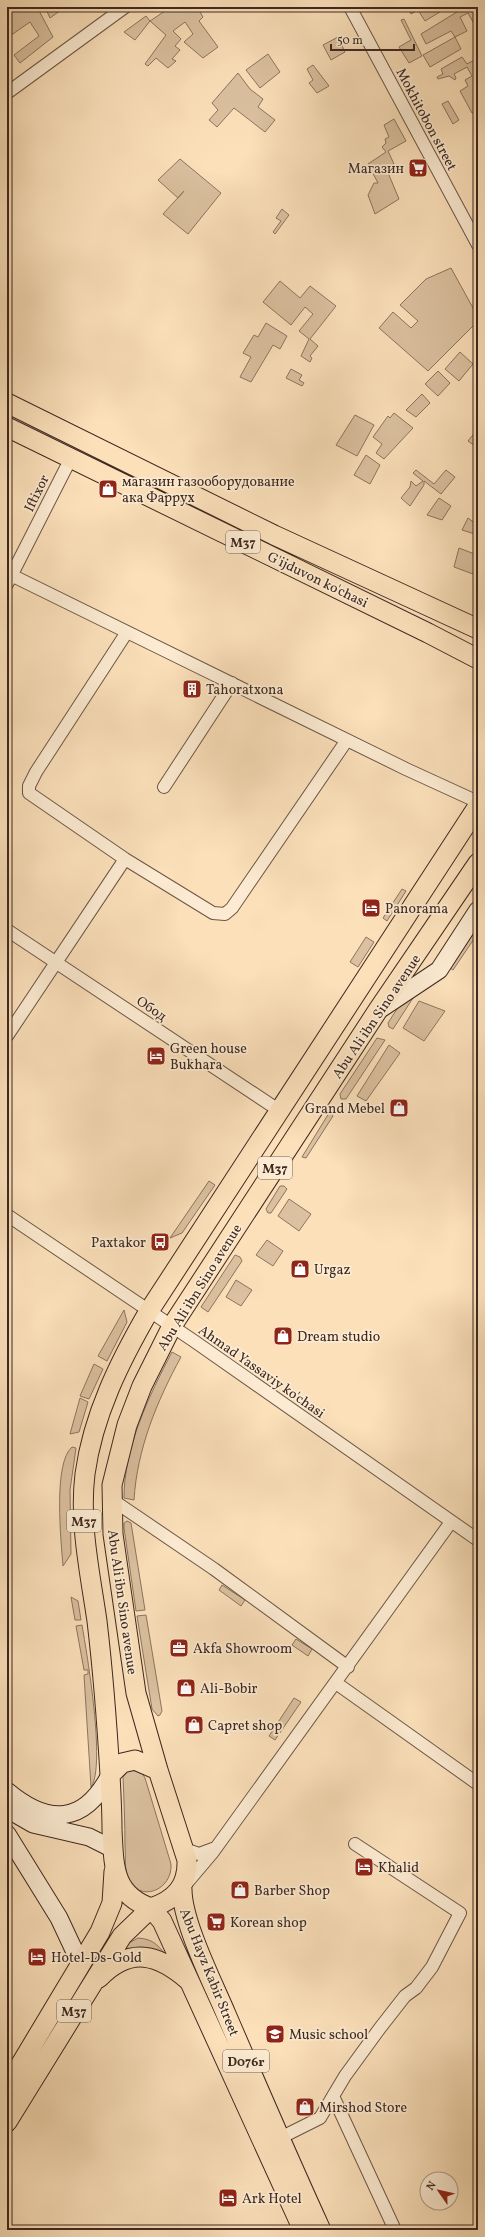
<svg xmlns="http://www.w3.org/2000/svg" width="485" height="2237" font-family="Vollkorn,serif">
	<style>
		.green { fill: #dbc1a0; stroke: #8c7460 }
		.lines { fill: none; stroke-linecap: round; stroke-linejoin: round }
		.street-casing { stroke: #6d5646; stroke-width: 14 }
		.secondary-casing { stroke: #3e2820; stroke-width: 19 }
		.primary-casing { stroke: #3e2820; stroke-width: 21 }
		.street { stroke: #fcebd2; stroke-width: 12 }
		.secondary { stroke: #fcebd2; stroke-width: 17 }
		.primary { stroke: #fbe0ba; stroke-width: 19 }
		.labels { text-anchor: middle; stroke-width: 3.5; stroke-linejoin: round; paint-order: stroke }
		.shield { fill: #fcebd2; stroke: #776255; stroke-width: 1 }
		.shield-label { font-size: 13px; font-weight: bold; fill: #3e2820 }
		.street-label { font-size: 14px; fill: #3e2820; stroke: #fcebd2 }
		.poi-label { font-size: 14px; fill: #3e2820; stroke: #fcebd2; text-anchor: start }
	</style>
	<rect width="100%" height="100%" fill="#fbe0ba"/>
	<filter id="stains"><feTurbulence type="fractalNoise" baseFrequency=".005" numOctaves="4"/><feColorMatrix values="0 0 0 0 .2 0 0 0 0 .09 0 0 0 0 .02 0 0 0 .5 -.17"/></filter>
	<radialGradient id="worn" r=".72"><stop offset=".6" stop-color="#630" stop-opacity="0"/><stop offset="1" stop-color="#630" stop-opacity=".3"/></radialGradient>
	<path class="green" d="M7 7H37L53 37 20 63 14 55 39 36 30 22 7 38Z
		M45 7H65L50 18Z
		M171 7H197L203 17 199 21 218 47 203 58 184 42 193 34 185 22 173 31 181 39 175 46 180 50 172 59 176 61 168 68 156 58 148 66 145 64 166 35 150 21 135 40 124 32 146 16 150 21Z
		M407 7H448L425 21 418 10 411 14Z
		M465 7H478V31L468 13 460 17 467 31 455 37 461 49 430 67 423 55 455 37 451 31 426 44 421 34Z
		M404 19 422 56 409 63 399 47 411 40 401 20Z
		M338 37 345 52 331 60 323 45Z
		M268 54 280 72 260 88 246 70Z
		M462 57 467 64 478 58V73L474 75 478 82V111L472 113 460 91 468 86 465 80 472 76 467 67 454 74 456 78 455 80 449 76 438 79 437 77 443 74 441 69Z
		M313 65 329 86 317 93 309 83 313 80 307 69Z
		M238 73 250 89 263 99 258 107 275 120 265 132 234 108 217 127 209 120 218 110 212 103Z
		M448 101 459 120 453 124 442 104Z
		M394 119 406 141 388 151 394 164 386 168 399 199 375 214 368 195 374 183H378L368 164 386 152 382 147 386 143 385 139 389 137 384 125Z
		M180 159 221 193 188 234 163 214 184 191 178 198 158 180Z
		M282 209 289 215 275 234 273 232 281 221 276 218Z
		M451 268 478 317V321L428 371 379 328 393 312 411 328 418 321 400 305 426 279Z
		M280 281 300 298 310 286 336 306 310 339 318 346 310 356 312 358 310 362 301 356 309 339 299 331 313 314 305 307 291 325 263 302Z
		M266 323 287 336 280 349 273 345 251 382 240 377 251 357 243 353 254 335 258 337Z
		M460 352 473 364 459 381 445 369Z
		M291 369 302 375 299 380 304 383 302 386 286 378Z
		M438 371 450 383 438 396 425 384Z
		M422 394 430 403 416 417 406 410Z
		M394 413 413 428 384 459 376 453 382 444 373 437 388 416 390 418Z
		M355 415 374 425 357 456 336 445Z
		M477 430H478V448L468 441Z
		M366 455 380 465 370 484 354 475Z
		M416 470 434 484 446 470 455 477 441 494 424 481V485L410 506 401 498 410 487 411 481 416 486 423 481 413 473Z
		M439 498 451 506 442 520 427 515Z
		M468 518 476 524 478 522V535L462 530Z
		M459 548 477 555 473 574 454 567Z
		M402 889 406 891 387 921 383 918Z
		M478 926V933L453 970 450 968Z
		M366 937 374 942 358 967 350 962Z
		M409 996 413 998 393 1029 389 1027 388 1023 404 998Z
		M419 1001 445 1011 424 1041 403 1028Z
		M377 1038 385 1040 346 1099H341L340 1094Z
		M389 1045 400 1053 366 1101 357 1096Z
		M329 1113H331L333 1116 306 1158 302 1157Z
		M209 1181 215 1185 182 1233 170 1238Z
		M280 1186H284L287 1189 271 1213H268L266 1209Z
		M289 1199 311 1214 299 1231 278 1216Z
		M267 1240 283 1251 273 1266 256 1255Z
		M235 1255 240 1257 242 1261 208 1312 201 1307Z
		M236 1280 252 1290 241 1306 226 1297Z
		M124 1310 127 1322 107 1361 98 1356Z
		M172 1352 181 1357C157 1401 137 1449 134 1500L124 1498C124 1447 149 1396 172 1352Z
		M94 1364 103 1369 89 1399 80 1396Z
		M80 1398 88 1402 79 1432 70 1434Z
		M72 1447 76 1448 70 1490 71 1554 63 1566C61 1541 53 1463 72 1447Z
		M127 1521 131 1523 145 1610 136 1611 124 1528V1523Z
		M222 1585 245 1600 241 1606 219 1590Z
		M71 1597 78 1601 81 1620H75Z
		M146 1615 162 1711 160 1715 158 1716 152 1709 137 1616Z
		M82 1625C87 1654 106 1766 91 1787L84 1675 88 1674V1670H84L76 1626Z
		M296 1639 312 1649 308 1656 292 1645Z
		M294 1698 301 1702 275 1740 269 1736Z
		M134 1770 142 1773 145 1778 171 1864C173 1890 139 1904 128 1878 124 1869 126 1856 125 1847 125 1824 124 1800 123 1777L128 1771Z
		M138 1938C152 1939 157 1944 165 1954L118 1957 129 1943Z"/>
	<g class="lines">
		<g class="street-casing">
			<path id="street" d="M350 7 478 245
				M7 93 125 7
				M7 573 406 769 478 802
				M7 584 71 458
				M127 632 36 772 29 786V793L125 859 213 913 225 914 232 908 347 740
				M164 787 232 683
				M7 930 280 1111
				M7 1036 125 859
				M7 1215 194 1341 478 1540
				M111 1499 214 1569 348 1667
				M336 1683 478 1784
				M184 1849 199 1854 215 1848
				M185 1885 213 1852 451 1522
				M333 2096 395 2230
				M280 2138 320 2118 345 2076 380 2028 405 1996 416 1988 432 1967 460 1913 355 1844"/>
		</g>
		<g class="secondary-casing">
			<path id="secondary" d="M382 1008 439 970 478 910
				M7 1791C49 1826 84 1824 110 1775
				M7 1809 33 1824 89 1837 113 1849
				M7 1834 59 1918 81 1965"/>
		</g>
		<g class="primary-casing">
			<path id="primary" d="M7 403 274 535 478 629
				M7 427 428 633 478 659
				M135 1760 158 1770 187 1860C188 1886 175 1900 151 1908 112 1894 114 1865 112 1830 112 1812 111 1793 110 1775L122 1763Z
				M158 1770 136 1693 113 1534 112 1485 127 1425 142 1386 172 1326 378 1010 478 863
				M110 1775C107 1724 103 1672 97 1621 90 1573 79 1523 85 1474 93 1415 120 1361 149 1311L478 806
				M182 1889C182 1922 212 1981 226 2014 257 2086 288 2158 321 2230
				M151 1908 162 1921 303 2230
				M99 1978C130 1946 158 1954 188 1980
				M7 2087 100 1932 112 1903 114 1871
				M7 2122 122 1936 151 1908"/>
		</g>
		<use href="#street" class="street"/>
		<use href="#secondary" class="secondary"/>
		<use href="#primary" class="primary"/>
	</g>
	<defs>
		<g id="supermarket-square" transform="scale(1)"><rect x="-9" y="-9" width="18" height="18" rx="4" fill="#8f2418" stroke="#fcebd2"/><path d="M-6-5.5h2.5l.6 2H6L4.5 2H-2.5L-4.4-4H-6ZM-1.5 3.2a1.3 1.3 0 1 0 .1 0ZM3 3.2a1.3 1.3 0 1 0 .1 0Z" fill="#fff"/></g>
		<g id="shop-square" transform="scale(1)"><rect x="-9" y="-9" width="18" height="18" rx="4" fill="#8f2418" stroke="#fcebd2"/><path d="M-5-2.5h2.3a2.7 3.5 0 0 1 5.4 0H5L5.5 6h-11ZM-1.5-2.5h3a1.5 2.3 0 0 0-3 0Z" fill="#fff"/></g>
		<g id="building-square" transform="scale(1)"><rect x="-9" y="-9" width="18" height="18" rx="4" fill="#8f2418" stroke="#fcebd2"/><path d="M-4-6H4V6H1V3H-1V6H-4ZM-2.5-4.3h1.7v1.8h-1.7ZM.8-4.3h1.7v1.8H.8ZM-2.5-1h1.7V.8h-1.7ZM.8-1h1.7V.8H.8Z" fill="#fff"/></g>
		<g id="hotel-square" transform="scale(1)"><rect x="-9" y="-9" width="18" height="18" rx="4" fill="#8f2418" stroke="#fcebd2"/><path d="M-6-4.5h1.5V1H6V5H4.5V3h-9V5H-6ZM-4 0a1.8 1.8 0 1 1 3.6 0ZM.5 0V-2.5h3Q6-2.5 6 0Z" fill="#fff"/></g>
		<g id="bus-square" transform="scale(1)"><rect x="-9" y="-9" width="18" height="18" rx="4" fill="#8f2418" stroke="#fcebd2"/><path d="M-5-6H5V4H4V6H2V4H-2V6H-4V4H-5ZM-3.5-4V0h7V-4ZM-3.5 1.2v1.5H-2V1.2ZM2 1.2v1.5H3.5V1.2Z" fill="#fff"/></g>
		<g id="office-square" transform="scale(1)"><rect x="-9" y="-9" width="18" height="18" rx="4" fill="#8f2418" stroke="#fcebd2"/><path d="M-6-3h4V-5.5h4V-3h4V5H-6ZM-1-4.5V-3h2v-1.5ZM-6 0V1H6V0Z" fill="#fff"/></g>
		<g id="school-square" transform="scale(1)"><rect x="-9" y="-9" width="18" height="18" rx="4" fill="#8f2418" stroke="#fcebd2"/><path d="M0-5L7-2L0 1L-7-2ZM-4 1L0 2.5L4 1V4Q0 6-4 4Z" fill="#fff"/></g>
	</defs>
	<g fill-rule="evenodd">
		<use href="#supermarket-square" x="418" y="168"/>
		<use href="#shop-square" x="108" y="489"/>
		<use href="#building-square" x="192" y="689"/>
		<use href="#hotel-square" x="371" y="908"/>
		<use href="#hotel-square" x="156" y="1056"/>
		<use href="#shop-square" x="399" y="1108"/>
		<use href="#bus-square" x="160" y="1242"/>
		<use href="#shop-square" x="300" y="1269"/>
		<use href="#shop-square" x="283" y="1336"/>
		<use href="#office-square" x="179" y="1648"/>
		<use href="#shop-square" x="186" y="1688"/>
		<use href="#shop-square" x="194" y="1725"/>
		<use href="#hotel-square" x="364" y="1867"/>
		<use href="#shop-square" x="240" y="1890"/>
		<use href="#supermarket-square" x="216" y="1922"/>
		<use href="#hotel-square" x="37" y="1957"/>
		<use href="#school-square" x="275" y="2034"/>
		<use href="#shop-square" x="305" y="2107"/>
		<use href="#hotel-square" x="228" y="2198"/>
	</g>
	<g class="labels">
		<g class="shield">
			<rect x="226" y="531" width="34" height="22" rx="3"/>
			<rect x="258" y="1157" width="34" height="22" rx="3"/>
			<rect x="67" y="1510" width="34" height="22" rx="3"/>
			<rect x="57" y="2000" width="34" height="22" rx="3"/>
			<rect x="223" y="2050" width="46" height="22" rx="3"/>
		</g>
		<g class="shield-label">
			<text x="243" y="547">M37</text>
			<text x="275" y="1173">M37</text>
			<text x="84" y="1526">M37</text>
			<text x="74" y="2016">M37</text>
			<text x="246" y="2066">D076r</text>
		</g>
		<g class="street-label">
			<text transform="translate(427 119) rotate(62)" y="5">Mokhitobon street</text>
			<text transform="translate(36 493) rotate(-64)" y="5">Iftixor</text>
			<text transform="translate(318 579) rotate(26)" y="5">G'ijduvon ko'chasi</text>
			<text transform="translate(152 1008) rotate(34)" y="5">Обод</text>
			<text transform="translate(376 1016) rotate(-56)" y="5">Abu Ali ibn Sino avenue</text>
			<text transform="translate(199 1287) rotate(-58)" y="5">Abu Ali ibn Sino avenue</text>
			<text transform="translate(262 1371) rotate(35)" y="5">Ahmad Yassaviy ko'chasi</text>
			<text transform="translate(123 1602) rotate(82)" y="5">Abu Ali ibn Sino avenue</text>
			<text transform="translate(210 1972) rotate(68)" y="5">Abu Hayz Kabir Street</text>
		</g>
		<g class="poi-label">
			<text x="404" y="173" text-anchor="end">Магазин</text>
			<text x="122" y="486">магазин газооборудование<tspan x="122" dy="16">ака Фаррух</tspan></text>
			<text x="206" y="694">Tahoratxona</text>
			<text x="385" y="913">Panorama</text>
			<text x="170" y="1053">Green house<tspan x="170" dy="16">Bukhara</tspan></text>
			<text x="385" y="1113" text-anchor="end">Grand Mebel</text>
			<text x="146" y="1247" text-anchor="end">Paxtakor</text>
			<text x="314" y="1274">Urgaz</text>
			<text x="297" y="1341">Dream studio</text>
			<text x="193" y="1653">Akfa Showroom</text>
			<text x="200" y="1693">Ali-Bobir</text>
			<text x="208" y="1730">Capret shop</text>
			<text x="378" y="1872">Khalid</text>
			<text x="254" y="1895">Barber Shop</text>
			<text x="230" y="1927">Korean shop</text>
			<text x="51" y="1962">Hotel-Ds-Gold</text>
			<text x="289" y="2039">Music school</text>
			<text x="319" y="2112">Mirshod Store</text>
			<text x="242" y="2203">Ark Hotel</text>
		</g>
	</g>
	<rect width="485" height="2237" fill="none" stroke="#fbe0ba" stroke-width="24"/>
	<rect x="8" y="8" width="469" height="2221" fill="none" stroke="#3e2820" stroke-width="2"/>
	<rect x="12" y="12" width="461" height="2213" fill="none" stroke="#3e2820"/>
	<g transform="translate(439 2191) rotate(304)"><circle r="19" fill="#fcebd2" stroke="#b09d8b"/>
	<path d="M0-3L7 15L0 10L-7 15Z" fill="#8f2418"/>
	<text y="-6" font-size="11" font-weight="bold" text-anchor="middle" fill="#3e2820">N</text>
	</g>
	<path d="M331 44v6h83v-6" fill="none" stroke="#3e2820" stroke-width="2"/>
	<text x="337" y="44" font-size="12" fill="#3e2820" stroke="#fcebd2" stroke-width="3" paint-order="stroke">50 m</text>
	<rect width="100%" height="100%" filter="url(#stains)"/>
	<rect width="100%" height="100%" fill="url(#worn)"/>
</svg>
